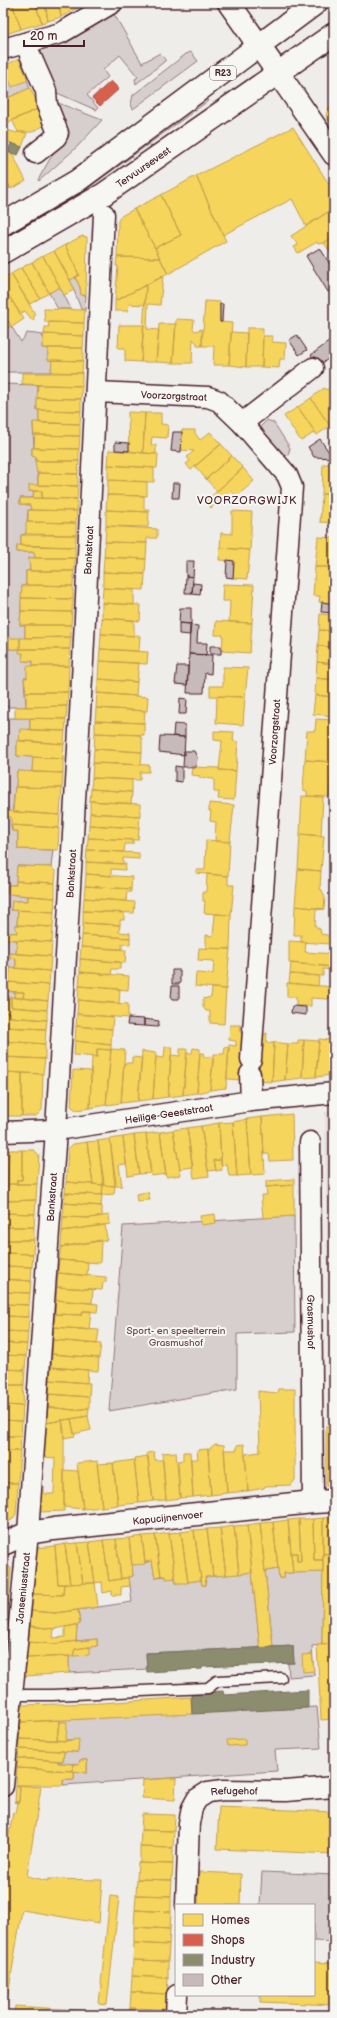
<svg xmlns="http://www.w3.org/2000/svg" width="337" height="2018" font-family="'Balsamiq Sans',sans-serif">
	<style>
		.built { fill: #e3dedc }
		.green { fill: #d7cfce; stroke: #90777c }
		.homes { fill: #f6d55c; stroke: #c29e4d }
		.shops { fill: #d6604d; stroke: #ac4c43 }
		.industry { fill: #8c8c6e; stroke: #786b5a }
		.building { fill: #c6babb; stroke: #4a1f2b }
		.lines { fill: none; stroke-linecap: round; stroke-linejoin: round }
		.lane-casing { stroke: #4a1f2b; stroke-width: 13 }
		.street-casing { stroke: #4a1f2b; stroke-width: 23 }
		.secondary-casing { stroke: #4a1f2b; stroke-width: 25 }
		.primary-casing { stroke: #4a1f2b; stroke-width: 25 }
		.lane { stroke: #f6f6f2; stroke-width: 10 }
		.street { stroke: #f6f6f2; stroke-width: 20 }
		.secondary { stroke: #f6f6f2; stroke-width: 22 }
		.primary { stroke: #f6f6f2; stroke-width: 22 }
		.labels { text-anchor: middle; stroke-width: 4; stroke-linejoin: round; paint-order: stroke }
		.shield { fill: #f6f6f2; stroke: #7e6067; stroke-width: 1 }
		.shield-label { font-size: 9px; font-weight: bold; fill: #4a1f2b }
		.street-label { font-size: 10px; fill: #4a1f2b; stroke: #f6f6f2 }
		.park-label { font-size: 10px; fill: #6d4b54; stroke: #f6f6f2 }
		.neighbourhood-label { font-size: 11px; letter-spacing: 1px; fill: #4a1f2b; stroke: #f6f6f2 }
	</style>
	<rect width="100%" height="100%" fill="#efedea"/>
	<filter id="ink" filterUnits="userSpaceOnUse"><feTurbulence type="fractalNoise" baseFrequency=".025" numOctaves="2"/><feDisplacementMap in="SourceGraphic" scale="8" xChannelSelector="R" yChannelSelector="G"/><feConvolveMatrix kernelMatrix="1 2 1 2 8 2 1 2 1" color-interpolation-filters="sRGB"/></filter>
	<g filter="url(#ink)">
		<path class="built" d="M334 1111V1381H329L330 1339 329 1269 327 1260 325 1112Z"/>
		<path class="green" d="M114 14 142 63 160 53 165 58V61L136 84 135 79 138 77 120 55 103 70 108 77 87 95 98 108 96 110 55 92 40 55 42 46 78 33Z
			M191 52 198 61 133 109 131 104 133 95 186 54Z
			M8 78 12 86 27 80 30 88 3 100V80Z
			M206 99 208 101 73 199 3 239V237L81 190Z
			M53 101 102 120 77 147 39 181 38 180 64 134Z
			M75 277 80 287 81 295H86L85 310 81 309 70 280Z
			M60 287 71 309H58L49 293Z
			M11 326 21 342 27 333 43 335 42 348H48V360H52L51 372H3V330Z
			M3 384 38 385 37 410H39V423H33L34 448H32V456L36 457C36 466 38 474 38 485L29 491H34L33 498H20V504L30 505 31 510H28L26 534 21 535V546H17V552H34L35 558H29L30 571H26V585L22 586 20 625H25V638L9 649H20L23 653V661H33V666L27 678H24L26 707H3Z
			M267 420 274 423 290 448 288 455 282 454 263 432 261 426Z
			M3 718H30V730H20L19 741H17V756L33 757 32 772 17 771 16 787H15L11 825 12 831H18V849L53 850 51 867 17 866 16 885H8V894L28 896V901H12L11 910H18L17 925H15V928H17V933L3 932Z
			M3 939 17 940 16 954 10 953V958H16V968H10L9 982H5L4 991 15 992 14 998 3 996Z
			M294 1216 295 1332 237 1334V1389L109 1411 123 1226Z
			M152 1561 155 1577 166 1576 175 1578 176 1583 201 1580 202 1585H206L205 1577 252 1572 260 1648 146 1653 147 1669 69 1673V1656L89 1647 97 1646V1639L76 1641 77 1625 80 1624 78 1610 132 1602 129 1577 133 1576 132 1565Z
			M278 1569 279 1578H284V1573L323 1572 322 1645 312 1646 314 1675 289 1677 288 1663H294L293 1646 273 1647 265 1571Z
			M317 1707 321 1748 275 1750 277 1771 63 1785V1779H74V1771L87 1773V1760H80L79 1764 58 1763V1761H63L64 1751 78 1752V1740H57L59 1720Z
			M262 1872 334 1875V1942L314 1941V1905H260Z"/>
		<path class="homes" d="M12 3 21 29 3 35V6Z
			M12 3H35L42 23 21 29Z
			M35 3H45L48 21 42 23Z
			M45 3H59L61 17 48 21Z
			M59 3H75L77 8 61 17Z
			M19 59 28 80 12 87 8 78 3 80V66Z
			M30 88 40 108 7 123 3 114V100Z
			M334 105V125L333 126 326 116 328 109Z
			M40 108 47 124 32 132H18L12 120Z
			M293 127 330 186 334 194V208L306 226 292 199 223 235 196 176Z
			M3 129 17 133 18 132 27 133 22 147 3 140Z
			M12 153 26 181 11 189 3 173V156Z
			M3 173 10 188 3 191Z
			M196 176 226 241 168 274 155 248 181 235 161 195Z
			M161 195 181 235 155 248 134 209Z
			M334 208V236L324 243 318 244 317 242 298 253 294 247 298 245 291 236Z
			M134 209 155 248 160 258 117 257 118 221 121 216Z
			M82 236 87 237 86 295H81L80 287 75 277 79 275 65 245Z
			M334 236V251L331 253 324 243Z
			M65 245 79 275 70 280 54 251Z
			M54 251 70 280 74 290 64 295 43 256Z
			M43 256 60 287 49 293 32 262Z
			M117 257 160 258 168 274 115 301 118 266H116Z
			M32 262 49 293 40 298 21 268Z
			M21 268 40 298 30 304 11 274Z
			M11 274 35 314 33 321 25 311 20 314 3 287V278Z
			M163 276 160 305 148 304 147 329 159 330 156 362H141L146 285Z
			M146 285 145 305 129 304 128 311H115V301Z
			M3 287 24 319 12 327 3 313Z
			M205 301 220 302V322L232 323 229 365H213L214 346H202Z
			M44 309 85 310 84 323 45 322Z
			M3 313 11 326 3 330Z
			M176 319 194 320 193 329 195 331 202 329V346H197V343L193 339 192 363H173Z
			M48 322 84 323V336L44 334 45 327H49Z
			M159 324H176L173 363 156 362Z
			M119 325H144L141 362 125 361V348H118Z
			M247 328H263L262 367H246Z
			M231 332 247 333 246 367 229 365Z
			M44 334 84 336 83 348H42Z
			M263 336H273L272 342 286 343 285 359H280L279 368 262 367Z
			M48 348H83V361L48 360Z
			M52 360 83 361 82 373 51 372Z
			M22 373H82V386L22 384Z
			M38 385 82 386 81 399 37 398Z
			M334 385V424L330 426 311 398 324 388 326 390Z
			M37 398 81 399V411L37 410Z
			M311 398 330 426 317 435 298 407Z
			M298 407 315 432 301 441 284 416Z
			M39 410 81 411 80 424 39 423Z
			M128 412 145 413 143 453 129 451Z
			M145 413H161V424L168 425 167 438 152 437 151 445H156V454L143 453Z
			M33 422 80 424V436L34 435Z
			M182 430H195V433L200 440 210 432 221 444 191 470 186 464 190 461 187 457 194 451 181 450Z
			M35 435 80 436 79 449 34 448Z
			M221 444 232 456 206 479 195 466Z
			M32 448 79 449V461H36V457L32 456Z
			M109 450 158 454 157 468 108 465Z
			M232 456 243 468 217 491 206 479Z
			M333 458 334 494H322L323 464H330Z
			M35 461H79L78 474 37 473Z
			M108 465 154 468V482L108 480Z
			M243 468 254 481 236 497 231 491 211 508 206 501Z
			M38 473 78 474V486L38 485Z
			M108 480 147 482V496L107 495Z
			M29 485 78 486 77 499 42 498V491H29Z
			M34 491H42V498H33Z
			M322 494H334V523L320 522Z
			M107 495 144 496V509H149V512L106 510Z
			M20 498 77 499V511L31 510 30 505 20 504Z
			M28 510 77 511 76 523 28 522Z
			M106 510 149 512 148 527 106 526Z
			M232 511 252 512 250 550 220 548 221 533 232 534Z
			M26 522 76 523V535L26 534Z
			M106 526 157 529V538H147V543L105 542Z
			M21 535H76L75 547 21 546Z
			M318 537 333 538 334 567H315Z
			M105 542 147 543 146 559 104 557Z
			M17 545 75 547V558H35L34 552H17Z
			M220 548 250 550 247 579 233 578 234 561 219 560Z
			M104 557 146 559 145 574 103 572Z
			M29 558H75L74 571H30Z
			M315 567H334V604L319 602 320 596H313Z
			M26 571H74L73 586 26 585Z
			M103 572 145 574 144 590 103 588Z
			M223 584 254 585 252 623 229 622 230 601H222Z
			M38 585 73 586V599L21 598 22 586Z
			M103 588 134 590V605L102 603Z
			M21 598 73 599 72 612 21 611Z
			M102 603 141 605 140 621 102 618Z
			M21 611 72 612 71 625H20Z
			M320 614 334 615V631L319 630Z
			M102 618 134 620V636L101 634Z
			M216 621 252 623 250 653 222 651 223 635H215Z
			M25 625H71V637L25 638Z
			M319 630 334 631V647L318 646Z
			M101 634 140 636 139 651 100 649Z
			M71 637 70 649H20V638Z
			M9 638H20V649H9Z
			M318 646 334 647V664L317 662Z
			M20 649H70L69 666H33V661H22L23 653H19Z
			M100 649 148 652 147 664 99 661Z
			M99 661 139 663 137 682 98 679Z
			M317 662 334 664V680L316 678Z
			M27 666H69L68 692H26L24 678H27Z
			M223 667 248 668 245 697 210 696V686H223Z
			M316 678 334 680V697L315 695Z
			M98 679 137 682 136 696 97 693Z
			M26 692H68L67 706 26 707Z
			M97 693 148 697 147 711 96 708Z
			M315 695 334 697V716L313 714Z
			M217 696 245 697 243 725 216 723Z
			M67 706 66 719 15 718V707Z
			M96 708 145 711 144 723 95 721Z
			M30 718 66 719 65 731 30 730Z
			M316 719 333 720 334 762 305 760 307 731H315Z
			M95 721 144 723V735L95 733Z
			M20 729 65 731 64 744 19 741Z
			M214 731 234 732 233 741 238 742 236 771 219 770 222 741 214 740Z
			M95 733 141 735 140 738H142V752L94 749Z
			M17 740 64 744 63 759 17 756Z
			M94 749 142 752 141 765 93 763Z
			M33 757 63 759V773L32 772Z
			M305 760 332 762 329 797 307 796V791L303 790Z
			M93 763 149 765V772H140V780L92 778Z
			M192 767 219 768V770L236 771 234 800 218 799 219 792H214V779L199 778 200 776 191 775Z
			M17 771 63 773 62 788 16 787Z
			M92 778 132 780V792L91 789Z
			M15 787 62 788 60 815 13 812Z
			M91 789 132 792 131 804 90 801Z
			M302 796 323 797 321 836 300 834Z
			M90 801 140 804V816L90 813Z
			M209 803 234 805 230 842 215 841 216 822 210 821 211 811H209Z
			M6 811 60 815 59 828 11 825V817H6Z
			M90 813 140 816 139 828 89 825Z
			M12 825 59 828 58 850 18 849V831H12Z
			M89 825 139 828 138 840 88 838Z
			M300 834 324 836 321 871 298 869Z
			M88 838 133 840V844H125L124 852 87 850Z
			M206 840 230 842 228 876 196 873V870H205Z
			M87 850 139 853V859L123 858V864L86 862Z
			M86 862 126 864 125 870 111 869V876L86 874Z
			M17 866 51 867 56 872 55 883 16 881Z
			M298 869 321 871 320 889 322 890 325 898 324 909 295 906Z
			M86 874 132 877 131 889 85 886Z
			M207 874 228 876V885H234L231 915 204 913 205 901H203V892H206Z
			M16 881 55 883V898L8 894V885H16Z
			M85 886 131 889V892H127L126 901 84 898Z
			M28 896 55 898 54 912 11 910 12 901H28Z
			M84 898 135 902 134 913 83 911Z
			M295 906 324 909 316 910 315 926 320 929 321 934 327 935 330 938V944L301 942V935H294Z
			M18 910 54 912 53 927 17 925Z
			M83 911 124 913V920H120V925L83 923Z
			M215 914 231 915 230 949 206 948V935L213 936Z
			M83 923 120 925 119 932 130 933V938L82 935Z
			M15 925 53 927 52 942 3 939V932L17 933Z
			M82 935 130 938V945L122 944V949L81 947Z
			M17 940 52 942 51 956 16 954Z
			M289 941 306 942 305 952 334 954V967L289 963Z
			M81 947 126 950 125 963 80 959Z
			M199 948 230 949 226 989 195 986 196 973 213 974 214 961 198 960Z
			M10 953 51 956 50 971 16 968V958H10Z
			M80 959 120 962V969H112L111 975 80 972Z
			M291 963 334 967V970L323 969V976L290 974Z
			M10 968 50 971 49 985 9 982Z
			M80 972 129 976 128 990 79 986Z
			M290 974 319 976 318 986 289 983Z
			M5 982 49 985 48 1001 23 998 24 992 4 991Z
			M287 983 334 987V998L329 997 328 999 311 998V1006H296V997H287Z
			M79 986 120 989 119 1004 78 1000Z
			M212 988 226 989 224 1024 210 1023V1011H206L203 1007V999L211 997Z
			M15 992H24L23 998H14Z
			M3 996 11 997V1007L47 1010V1020L10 1017V1013L3 1012Z
			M11 997 48 1001 47 1010 11 1007Z
			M78 1000 128 1004V1018L77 1014Z
			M3 1012 10 1013V1017L47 1020 46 1029 3 1027Z
			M77 1014 113 1017 112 1029 76 1026Z
			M230 1025H241L240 1032 245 1035 242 1080 227 1079 229 1045 236 1046V1041L229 1040Z
			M76 1026 112 1029 111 1045 75 1041Z
			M3 1027 46 1029 45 1044 3 1041Z
			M330 1027H334V1056L331 1075 316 1077 319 1039 329 1040Z
			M267 1033 266 1043H274L272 1082 256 1081 259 1040 261 1036Z
			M298 1040H304L302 1078 285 1080 288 1044H298Z
			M304 1040 319 1041 316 1077 302 1078Z
			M3 1041 45 1044V1059L3 1057Z
			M75 1041 111 1045V1050L97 1049V1057L74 1055Z
			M274 1042 288 1044 285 1080 272 1082Z
			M165 1047H172L168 1097 153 1099 156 1057 164 1058Z
			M225 1047 229 1048 226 1088 210 1090 214 1054H224Z
			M193 1048 200 1049 197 1093 183 1095 187 1053H192Z
			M97 1049 111 1050 106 1105 90 1108 92 1056 97 1057Z
			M111 1049 125 1050 121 1103 106 1105Z
			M180 1049H187L183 1095 168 1097 171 1055 180 1056Z
			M142 1051 156 1053 153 1099 138 1101Z
			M200 1053H204L203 1057H213L210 1090 197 1093Z
			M3 1057 45 1059 43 1074 3 1072Z
			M132 1057 142 1058 138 1101 121 1103 124 1063H132Z
			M73 1070 91 1071 90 1108 76 1110 71 1106Z
			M3 1072H7V1116H3Z
			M7 1072 22 1073V1116H7Z
			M22 1073 43 1074 42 1110 36 1116H22Z
			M292 1114 293 1160 270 1161 269 1154H264L262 1117Z
			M262 1117 265 1174 251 1175 247 1119Z
			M247 1119 251 1175 237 1176 233 1122Z
			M233 1122 237 1176H229L227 1164 221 1165 219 1123Z
			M219 1123 221 1160H214L216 1170 208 1171 201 1126Z
			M201 1126 209 1176 194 1178 187 1128Z
			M187 1128 193 1167 180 1169 173 1130Z
			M173 1130 181 1175 166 1177 160 1132Z
			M160 1132 166 1174 151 1176 146 1134Z
			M146 1134 151 1173 139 1174 134 1135Z
			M134 1135 139 1174 128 1176 123 1137Z
			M123 1137 126 1164 119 1165 122 1186H115L110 1139Z
			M110 1139 116 1183 115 1186 103 1185 98 1141Z
			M98 1141 104 1182 103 1185 93 1184 87 1142Z
			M87 1142 93 1184 66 1182 68 1149 73 1144Z
			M3 1150H9L7 1201H3Z
			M9 1150H22V1180H17V1184H8Z
			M22 1150H34L39 1155 37 1184H17V1180H22Z
			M214 1160H221L222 1170 216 1171Z
			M294 1179V1185L266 1187V1181Z
			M66 1182 103 1185 102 1195 65 1193Z
			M8 1184H37L36 1200 7 1201Z
			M103 1185 115 1186 114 1194 102 1195Z
			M294 1185V1216L263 1218 261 1195H267L266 1187Z
			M148 1192 150 1200 137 1201 136 1194Z
			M65 1193 102 1195 101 1206 64 1203Z
			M36 1200 35 1214 3 1213V1201Z
			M64 1203 102 1206V1216L90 1218 63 1217Z
			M3 1213 35 1214 34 1227H3Z
			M215 1214 216 1223 201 1225 200 1216Z
			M109 1215 110 1224 62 1231 63 1217 90 1218Z
			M105 1225 107 1240 61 1247 62 1231Z
			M3 1227H34V1240H3Z
			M3 1240H34L33 1254 3 1253Z
			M101 1240 100 1263 59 1260 61 1247Z
			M3 1253 33 1254 32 1267 3 1266Z
			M59 1260 88 1262 87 1276 58 1273Z
			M3 1266 32 1267 31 1281 3 1279Z
			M58 1273 106 1277V1282H103L102 1290 57 1287Z
			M3 1279 31 1281 30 1293 3 1292Z
			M57 1287 93 1289 92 1303 56 1300Z
			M3 1292 30 1293 29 1305 3 1304Z
			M56 1300 98 1304 97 1312 83 1311 82 1315 55 1314Z
			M3 1304 29 1305V1317L3 1316Z
			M83 1311H91L89 1330 54 1327 55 1314 82 1315Z
			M3 1316 29 1317 28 1332 3 1331Z
			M54 1327 99 1330 97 1344 53 1340Z
			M3 1331 28 1332 27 1344 3 1343Z
			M53 1340 101 1344 99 1358 52 1354Z
			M3 1343 27 1344 26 1356 3 1355Z
			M52 1354 99 1358 98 1371 51 1367Z
			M3 1355 26 1356 25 1370 3 1369Z
			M51 1367 88 1370 87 1383 50 1380Z
			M3 1369 25 1370 24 1385H3Z
			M50 1380 90 1383 89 1397 49 1394Z
			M3 1385H24L23 1406 3 1405Z
			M278 1389H295V1480L291 1485 265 1486 264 1488 248 1491 245 1454 260 1452 258 1391 277 1393Z
			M49 1394 89 1397V1408L74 1410 48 1407Z
			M3 1405 23 1406 22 1421 3 1420Z
			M48 1407 74 1410 89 1408 88 1416 46 1423Z
			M88 1416 91 1430 74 1434 71 1419Z
			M71 1419 75 1436 64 1438 62 1420Z
			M3 1420 22 1421 21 1436H3Z
			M62 1420 64 1430V1511L38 1512 40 1485 44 1486V1494H54L55 1458 43 1457 46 1423Z
			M326 1426H334V1486H326Z
			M3 1436H21L20 1451H3Z
			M215 1444 224 1445 227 1493 211 1495 208 1450Z
			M244 1444 248 1491 227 1493 224 1450H237V1445Z
			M208 1449 211 1495 193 1497 191 1459H198L197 1450Z
			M3 1451H20L18 1483H3Z
			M154 1452 155 1460H163L166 1500 153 1501 147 1453Z
			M176 1452 180 1498 166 1500 162 1453Z
			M183 1452H190L193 1497 180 1498 178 1461 183 1460Z
			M148 1456 153 1501 139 1503 134 1458Z
			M134 1460 139 1503 118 1505 113 1463Z
			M97 1461 102 1507 83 1509 77 1463Z
			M113 1463 118 1505 102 1507 97 1464Z
			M64 1470 78 1471 83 1509 64 1507Z
			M3 1483H18L16 1514 12 1520 3 1524Z
			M334 1517V1553L323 1554V1518Z
			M323 1518V1560H314L313 1519Z
			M299 1519H313L314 1560H323V1572L293 1573 291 1553H297V1561H301Z
			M299 1519 301 1561H297V1553H291L288 1520Z
			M288 1520 293 1573H284V1578H279L273 1522Z
			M273 1522 278 1569 265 1571 260 1523Z
			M260 1523 265 1571 273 1647 260 1648 247 1525Z
			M247 1525 252 1572 239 1574 234 1526Z
			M234 1526 239 1574 226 1575 220 1528Z
			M220 1528 226 1575 213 1576 207 1529Z
			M207 1529 213 1576 205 1577 206 1585H202L194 1530Z
			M194 1530 201 1580 188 1582 181 1532Z
			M181 1532 188 1583H176L169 1533Z
			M169 1533 175 1578 166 1579V1576H161L155 1535Z
			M155 1535 161 1576 155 1577 152 1561 145 1562 142 1536Z
			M142 1536 145 1564 132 1565 129 1538Z
			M129 1538 133 1576 121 1579 116 1539Z
			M116 1539 121 1579 109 1581 103 1540Z
			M103 1540 109 1581 129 1577 130 1586 121 1587V1595H112V1591L103 1593 102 1582 95 1583 89 1542Z
			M89 1542 95 1583H83L77 1543Z
			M77 1543 83 1583 70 1584 65 1544Z
			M65 1544 70 1584H58L55 1546Z
			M55 1546 58 1584H64L63 1595 32 1594 36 1548Z
			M334 1553V1644L322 1645 323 1554Z
			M5 1565 11 1568 7 1616H3V1566Z
			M95 1583 98 1607 55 1613 31 1611 32 1594 63 1595 64 1584Z
			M78 1610 80 1624 54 1629 30 1626 31 1611 55 1613Z
			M3 1616H7L4 1641H3Z
			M77 1625 76 1641 52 1644 28 1642 30 1626 54 1629 53 1638 65 1637V1627Z
			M97 1639V1646L75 1649 73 1656 26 1658 28 1642 52 1644Z
			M334 1644V1719L321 1720 317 1645Z
			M89 1647V1655L73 1656 75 1649Z
			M312 1654 314 1671 303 1672 302 1655Z
			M69 1656V1673L25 1676 26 1658Z
			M191 1697 192 1714 21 1722 22 1705 101 1703Z
			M59 1720 57 1740 19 1739 21 1722Z
			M59 1722H67L66 1741 57 1740Z
			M19 1739 66 1741 79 1739 78 1752 19 1749Z
			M245 1739V1745L228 1746 227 1740Z
			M19 1749 64 1751 63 1761 18 1758Z
			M18 1758 58 1761V1763L73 1764V1771L17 1768Z
			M80 1760H87V1773L74 1771V1779H63V1785H16L17 1768 73 1771V1764H79Z
			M176 1778 175 1800 142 1798 143 1780Z
			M16 1785 41 1787 27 1876 48 1881V1879L102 1880 99 1923 22 1910 5 2013 14 2014 15 2006 92 2011V2015H3V1869L13 1812 16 1813 18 1803 15 1802H19L20 1787Z
			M16 1786 20 1787 19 1802H15Z
			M219 1807 334 1812V1854L217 1849Z
			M142 1814 175 1815 174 1831 141 1830Z
			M141 1830 174 1831 173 1848 140 1847Z
			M140 1847 173 1848V1864L138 1863 140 1862Z
			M138 1863 173 1864 172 1880 137 1879Z
			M199 1872 241 1874 240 1905H198Z
			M137 1879 172 1880 171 1896 136 1895Z
			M136 1895 171 1896V1912L135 1910Z
			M110 1896 119 1897 107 2005 99 2004Z
			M135 1910 171 1912 170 1929 134 1927Z
			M134 1927 170 1929 169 1945 134 1943Z
			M134 1943 169 1945 168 1961 133 1960Z
			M133 1960 168 1961V1978L132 1976Z
			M314 1962 334 1963V2005L260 2002V1995H314Z
			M132 1976 168 1978 167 1994 131 1992Z
			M131 1992 167 1994 166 2010 130 2008Z
			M130 2008 166 2010V2015H129Z"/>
		<path class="shops" d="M111 81 119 89 100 106 92 98Z"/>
		<path class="industry" d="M11 143 22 147 18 155 8 152Z
			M293 1646 294 1663 202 1667V1669L147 1672 146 1653Z
			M308 1690V1708L192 1714 191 1693 223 1691 224 1695Z"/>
		<path class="building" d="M320 248 334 271V288L328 292 306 256Z
			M220 304H223L222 322H220Z
			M297 335 307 350 299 355 289 340Z
			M330 341 333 345 330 347 334 355 318 366 311 355Z
			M173 432H182L181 452 171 451Z
			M320 439 333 458 314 457 308 447Z
			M115 442 129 443V451L115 450Z
			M173 483H180L179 498H172Z
			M227 560 234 561 233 578 226 577Z
			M186 561H194L193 577 186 576Z
			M186 576 193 577 192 593H185Z
			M193 583 201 584 200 595 192 594Z
			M322 602 334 604V613L321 612Z
			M180 608H191V624L179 623Z
			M179 623 191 624 190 635 179 634Z
			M190 625 198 626 197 643H207L206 655 189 654Z
			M210 646H221V654H210Z
			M189 654 212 655 211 674 205 673 204 693H187Z
			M177 666H188L187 685 175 684Z
			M180 698 187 699 186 714H179Z
			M174 724 185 725V737L173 736Z
			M160 736 185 737 184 755 159 752Z
			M184 751H194L197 757 196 767H183Z
			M175 766 182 767V782L175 781Z
			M172 970H180V984H172Z
			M172 986H179V999H171Z
			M292 1006 306 1007V1015L291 1013Z
			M128 1018 144 1019V1026L127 1025Z
			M144 1019 159 1021 158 1027 144 1026Z"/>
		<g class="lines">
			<g class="lane-casing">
				<path id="lane" d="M11 1695H52L208 1688 217 1681 281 1678"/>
			</g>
			<g class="street-casing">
				<g id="street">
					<path d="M25 43 46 91 47 105 58 133 56 137 36 153"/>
					<path d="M3 49 61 33 112 3"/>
					<path id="s1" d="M96 392 208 397 219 401 242 423 287 475 292 487 251 1059"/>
					<path d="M242 423 313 368"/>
					<path d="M250 1074 251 1101"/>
					<path id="s2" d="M3 1132 56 1130 251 1101 334 1093"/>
					<path id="s3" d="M310 1142 313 1502"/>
					<path id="s4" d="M3 1786 28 1533 56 1130 83 661 104 214"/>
					<path id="s5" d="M186 1905 189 1823 192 1808 197 1799 208 1792 223 1790 286 1791 334 1787"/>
					<path d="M176 2015 177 1995"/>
				</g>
			</g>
			<g class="secondary-casing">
				<g id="secondary">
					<path d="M278 73 334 154"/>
					<path id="s6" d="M3 1544 28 1533 54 1529 313 1502 334 1501"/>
				</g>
			</g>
			<g class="primary-casing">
				<g id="primary">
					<path d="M229 3 278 73"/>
					<path d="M3 224 77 181 316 3"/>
					<path id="s7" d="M3 252 104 194 334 34"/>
				</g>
			</g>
			<use href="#lane" class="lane"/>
			<use href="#street" class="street"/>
			<use href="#secondary" class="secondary"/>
			<use href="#primary" class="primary"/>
		</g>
	</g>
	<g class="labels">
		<rect class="shield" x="210" y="66" width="26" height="14" rx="3"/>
		<g class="shield-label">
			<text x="223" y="76">R23</text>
		</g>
		<g class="street-label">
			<text dy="4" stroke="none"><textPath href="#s7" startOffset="164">Tervuursevest</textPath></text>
			<text dy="4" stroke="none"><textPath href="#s1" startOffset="78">Voorzorgstraat</textPath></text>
			<text dy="4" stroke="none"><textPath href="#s4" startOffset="1239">Bankstraat</textPath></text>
			<text transform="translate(274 732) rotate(-86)" y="4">Voorzorgstraat</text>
			<text dy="4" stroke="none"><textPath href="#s4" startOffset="915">Bankstraat</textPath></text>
			<text dy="4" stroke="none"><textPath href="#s2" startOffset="167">Heilige-Geeststraat</textPath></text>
			<text dy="4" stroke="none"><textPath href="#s4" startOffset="591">Bankstraat</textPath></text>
			<text dy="4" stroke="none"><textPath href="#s3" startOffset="180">Grasmushof</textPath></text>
			<text dy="4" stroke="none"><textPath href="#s6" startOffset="168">Kapucijnenvoer</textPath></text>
			<text dy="4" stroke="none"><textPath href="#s4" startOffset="199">Janseniusstraat</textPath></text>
			<text dy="4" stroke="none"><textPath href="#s5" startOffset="147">Refugehof</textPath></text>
		</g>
		<g class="park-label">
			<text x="176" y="1334">Sport- en speelterrein<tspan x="176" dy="12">Grasmushof</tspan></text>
		</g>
		<g class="neighbourhood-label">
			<text x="247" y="504">VOORZORGWIJK</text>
		</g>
	</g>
	<rect width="337" height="2018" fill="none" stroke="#f6f6f2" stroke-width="16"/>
	<rect x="8" y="8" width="321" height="2002" fill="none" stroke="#4a1f2b" stroke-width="1.5" filter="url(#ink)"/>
	<rect x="175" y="1904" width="140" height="92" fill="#f6f6f2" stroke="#b1a0a2"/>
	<rect x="183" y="1914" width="20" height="12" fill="#f6d55c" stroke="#b1a0a2"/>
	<text x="211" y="1924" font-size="12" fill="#4a1f2b">Homes</text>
	<rect x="183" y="1934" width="20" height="12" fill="#d6604d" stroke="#b1a0a2"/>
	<text x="211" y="1944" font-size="12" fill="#4a1f2b">Shops</text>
	<rect x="183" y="1954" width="20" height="12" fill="#8c8c6e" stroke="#b1a0a2"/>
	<text x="211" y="1964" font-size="12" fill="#4a1f2b">Industry</text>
	<rect x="183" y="1974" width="20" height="12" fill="#c6babb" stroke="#b1a0a2"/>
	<text x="211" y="1984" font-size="12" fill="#4a1f2b">Other</text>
	<path d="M24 40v6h60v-6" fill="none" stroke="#4a1f2b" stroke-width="2"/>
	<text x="30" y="40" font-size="12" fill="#4a1f2b" stroke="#f6f6f2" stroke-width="3" paint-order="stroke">20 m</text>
</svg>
